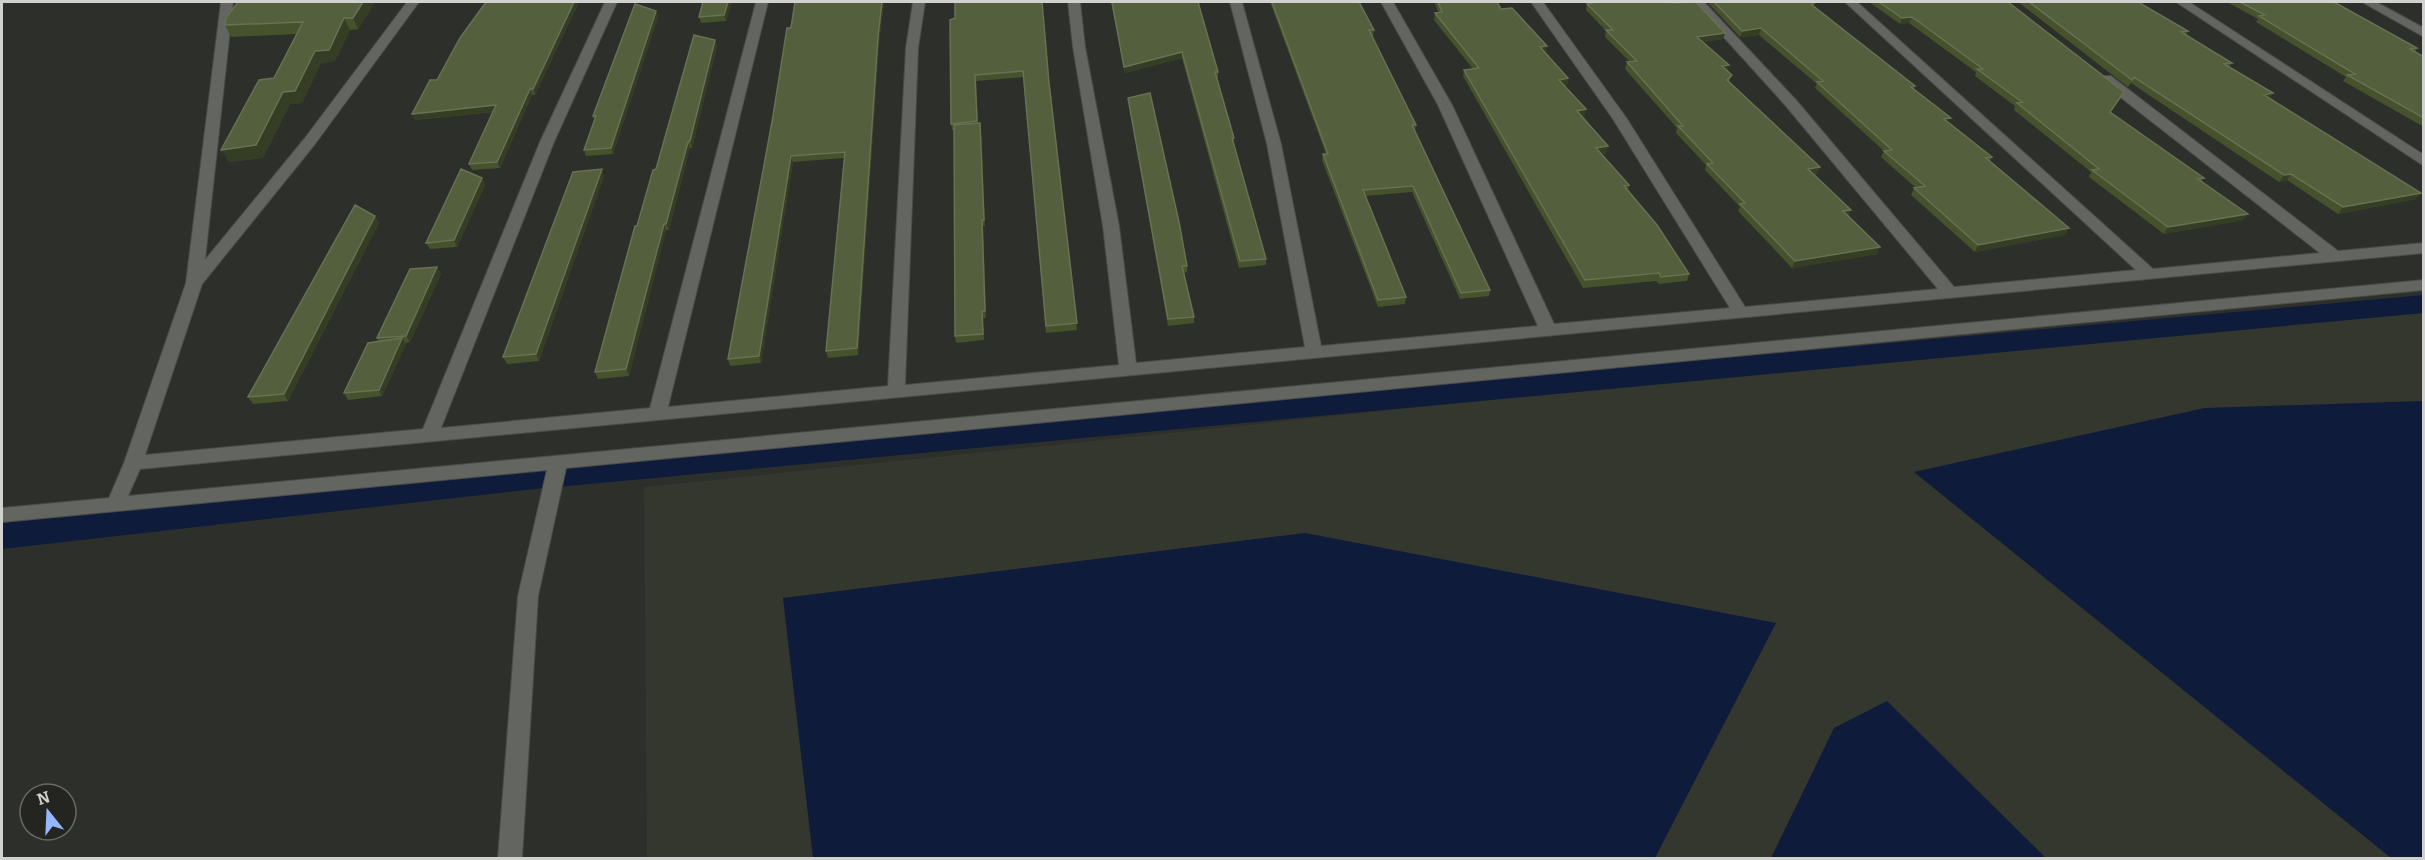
<svg xmlns="http://www.w3.org/2000/svg" width="2425" height="860" font-family="Bitter,serif">
	<style>
		.built { fill: #33372d }
		.water { fill: #0e1b3b }
		.lines { fill: none; stroke-linecap: round; stroke-linejoin: round }
		.canal { fill: #0e1b3b; fill-rule: evenodd }
		.lane-casing { stroke: #4a4b48; stroke-width: 2 }
		.lane { fill: #636560; fill-rule: evenodd }
		.wall { fill: #45522b }
		.shaded-wall { fill: #353e24 }
		.building { fill: #545f3d; stroke: #677154; stroke-width: 1.5 }
	</style>
	<rect width="100%" height="100%" fill="#2d2f2b"/>
	<path class="built" d="M2423 304V858H647L644 487Z"/>
	<path class="water" d="M2423 401V858H2391L1914 472 2205 408Z
		M1305 533 1776 623 1655 858H813L783 598Z
		M1887 701 2046 858H1771L1834 728Z"/>
	<g class="lines">
		<path class="canal" d="M2424 295V313L525 490 2 549V523L525 466Z"/>
		<g class="lane-casing">
			<path id="lane" d="M221 2H233L205 260 305 138 407 2H419L315 144 202 284 145 455 423 429 540 142 605 2H617L554 142 441 428 650 408 756 2H768L668 407 888 386 906 48 913 2H925L918 48 905 385 1119 365 1103 226 1073 47 1068 2H1080L1085 47 1119 226 1136 363 1305 347 1267 144 1230 2H1242L1281 144 1321 346 1538 326 1438 105 1381 2H1393L1452 105 1554 324 1730 308 1613 119 1531 2H1543L1627 119 1745 307 1938 289 1786 106 1692 2H1704L1796 100 1954 287 2136 270 1845 2H1857L2153 269 2320 253 2101 82V76H2111L2338 251 2424 243V253L140 469 128 496 2424 280V290L566 468 538 596 522 858H498L518 596 547 470 2 522V508L109 498 124 463 186 283Z
				M2176 2H2189L2424 155V166Z
				M2362 2H2376L2424 28V37Z"/>
		</g>
		<use href="#lane" class="lane"/>
	</g>
	<path class="wall" d="M238 2H375L358 29 350 30 335 61 321 63 302 103 290 104 263 158 229 162 297 34 231 37 225 25Z
		M486 2H579L535 95H532L500 168 472 170 469 164 493 112 415 120 437 80Z
		M732 2 726 21 701 23 699 17Z
		M795 2H884L879 43 858 355 828 358 826 351 844 158 793 162 761 363 730 366 728 359Z
		M1111 2H1198L1218 72V78H1216L1234 138V144L1266 259V265L1239 268 1182 58 1125 73Z
		M1270 2H1359L1374 30 1373 36H1371L1416 125 1415 131 1490 290 1489 296 1460 299 1412 192 1366 196 1406 297 1405 304 1378 307 1322 160 1323 154H1326Z
		M1434 2H1497L1501 9 1546 53 1568 78 1567 85 1564 86 1586 109 1584 117H1583L1607 153 1602 154 1629 185 1628 191 1689 274 1687 281 1659 284 1656 281 1583 288 1463 76 1464 70 1473 69 1434 20 1435 13H1439Z
		M1591 2H1671L1725 33 1723 39 1703 42 1729 65 1727 71 1732 75 1729 82 1817 174 1814 175 1848 216 1877 254 1792 268 1738 211 1740 207 1705 170 1706 165 1676 133 1677 128 1625 69 1627 62H1630L1605 37 1606 31 1586 10 1587 4 1592 3Z
		M1710 2H1817L1813 6 1915 86 1914 89 1949 123 1992 157 1990 161 2065 235 1975 252 1911 195 1914 188H1916L1881 157 1884 151 1815 88 1817 84 1759 35 1740 37 1709 4Z
		M1869 2H2008L2124 92 2110 113 2204 178 2201 181 2243 220 2164 234 2089 177 2091 172 2014 110 2015 106 1975 76 1976 72 1909 23 1900 24Z
		M2018 2H2138L2188 31 2186 35 2232 63 2229 67 2273 93 2270 98 2416 199 2338 214 2287 180 2279 182 2131 83 2128 87Z
		M2227 2H2334L2417 48 2415 52 2424 57V127L2343 81 2346 77 2256 22 2258 19Z
		M656 11 658 17 613 154 586 156 584 150 594 120 593 116Z
		M950 20 1050 85 1077 330 1046 333 1024 77 976 81 978 124 981 130 985 226H983L986 318H983L984 340 956 343 955 336 954 130H952L951 124Z
		M715 40 717 46 692 148H690L669 230H666L629 376 598 379 595 372 637 226 656 169Z
		M1128 98 1187 266V272L1184 273 1194 317V323L1168 326 1129 104Z
		M604 176 539 361 507 364 503 357Z
		M482 178 485 185 457 247 430 249 426 243Z
		M375 216 379 223 288 401 253 404 248 397Z
		M437 267 441 274 410 342 405 343 406 344 382 396 348 400 344 393 378 341 377 338Z"/>
	<path class="shaded-wall" d="M363 2H375L358 29 353 18Z
		M574 2H579L535 95 533 89Z
		M728 2H732L726 21 724 15Z
		M882 2H884L879 43 858 355 857 348 878 37Z
		M656 11 658 17 613 154 611 148Z
		M1912 17 1909 23 1900 24 1902 18Z
		M344 18 350 30 335 61 321 63 302 103 290 104 263 158 229 162 221 150 283 92 315 51Z
		M1761 28 1759 35 1740 37 1742 31Z
		M1725 33 1723 39 1695 43 1697 37Z
		M715 40 717 46 692 148 690 141Z
		M1547 46 1546 53 1540 47Z
		M1182 52V58L1125 73 1124 67Z
		M1729 65 1727 72 1722 66Z
		M1568 78 1567 85 1557 86 1559 80Z
		M530 89 532 95 500 168 497 162Z
		M2273 93 2269 100 2264 95Z
		M496 105 499 111 415 120 412 114Z
		M1586 109 1584 117 1576 118 1577 111Z
		M980 123 981 130 985 226 984 220Z
		M688 142 690 148 669 230 666 224Z
		M1608 146 1607 153 1595 155 1596 148Z
		M791 156 793 162 761 363 759 356Z
		M1820 167 1817 174 1805 176 1808 169Z
		M602 169 604 176 539 361 536 354Z
		M2291 174 2287 180 2279 182 2284 175Z
		M482 178 485 185 457 247 454 240Z
		M2421 193 2416 199 2338 214 2343 207Z
		M1851 210 1848 217 1843 211Z
		M2248 214 2243 220 2164 234 2168 227Z
		M375 216 379 223 288 401 284 394Z
		M982 220 983 226 986 318 985 311Z
		M664 224 666 230 629 376 626 369Z
		M2069 228 2065 235 1975 252 1978 245Z
		M1880 247 1877 254 1792 268 1795 261Z
		M437 267 441 274 410 342 406 336Z
		M402 338 406 344 382 396 379 390Z"/>
	<path class="building" d="M238 2H363L353 18H344L329 50 315 51 295 91 283 92 256 145 221 150 259 80 274 78 303 22 225 25 226 18Z
		M486 2H574L533 89H530L497 162 469 164 496 105 412 114 430 80H437L460 38Z
		M703 2H728L724 15 699 17Z
		M795 2H882L878 37 857 348 826 351 845 152 791 156 759 356 728 359 772 122 787 28H791Z
		M955 2H1042L1049 83 1077 323 1046 326 1023 71 975 75 977 121 951 124 950 20 955 18Z
		M1112 2H1198L1218 72H1215L1234 138H1232L1266 259 1240 261 1182 52 1124 67Z
		M1272 2H1359L1374 30H1369L1416 125H1412L1490 290 1461 293 1413 186 1363 190 1406 297 1378 300 1323 154H1328Z
		M1438 2H1497L1501 9 1512 8 1547 46 1540 47 1568 78 1559 80 1586 109 1577 111 1608 146 1596 148 1629 185 1624 186 1657 225 1689 274 1661 277 1659 273 1585 280 1464 70 1479 68 1435 13 1442 12Z
		M1597 2H1671L1672 3 1696 2 1725 33 1697 37 1729 65 1722 66 1732 75 1727 80 1820 167 1808 169 1851 210 1843 211 1880 247 1795 261 1740 204 1745 203 1707 164 1713 163 1678 126H1683L1627 62 1637 61 1606 30H1613L1587 4Z
		M1714 2H1814L1812 5 1915 86 1911 87 1951 118 1944 119 1992 157 1986 158 2069 228 1978 245 1914 188 1925 186 1884 151 1892 150 1817 82 1823 81 1761 28 1742 31Z
		M1879 2H2008L2124 92 2110 112 2204 178 2198 179 2248 214 2168 227 2092 170 2099 169 2017 103 2022 102 1977 69H1983L1912 17 1902 18Z
		M2029 2H2138L2188 31 2181 32 2232 63 2224 64 2273 93 2264 95 2421 193 2343 207 2291 174 2284 175 2134 77 2132 80Z
		M2240 2H2334L2417 48 2410 49 2424 57V118L2347 75 2355 74 2259 16 2265 15Z
		M635 4 656 11 611 148 584 150 596 116H593Z
		M694 35 715 40 690 141 688 142 666 224H664L626 369 595 372 635 226H637L653 170 656 169Z
		M1150 93 1179 222 1187 266H1182L1194 317 1168 319 1128 98Z
		M980 123 984 220H982L985 311H982L983 334 955 336 954 125Z
		M461 169 482 178 454 240 426 243Z
		M602 169 536 354 503 357 573 172Z
		M355 205 375 216 284 394 248 397Z
		M437 267 406 336 377 338 410 269Z
		M402 338 379 390 344 393 368 343Z"/>
	<rect width="2425" height="860" fill="none" stroke="#d1d2cf" stroke-width="6"/>
	<g transform="translate(48 812) rotate(342)"><circle r="28" fill="#242521" stroke="#696a67" stroke-width="1.5"/>
	<path d="M0-4.5L10 22L0 15L-10 22Z" fill="#96b6fd"/>
	<text y="-9" font-size="16" font-weight="bold" text-anchor="middle" fill="#d1d2cf">N</text>
	</g>
</svg>
